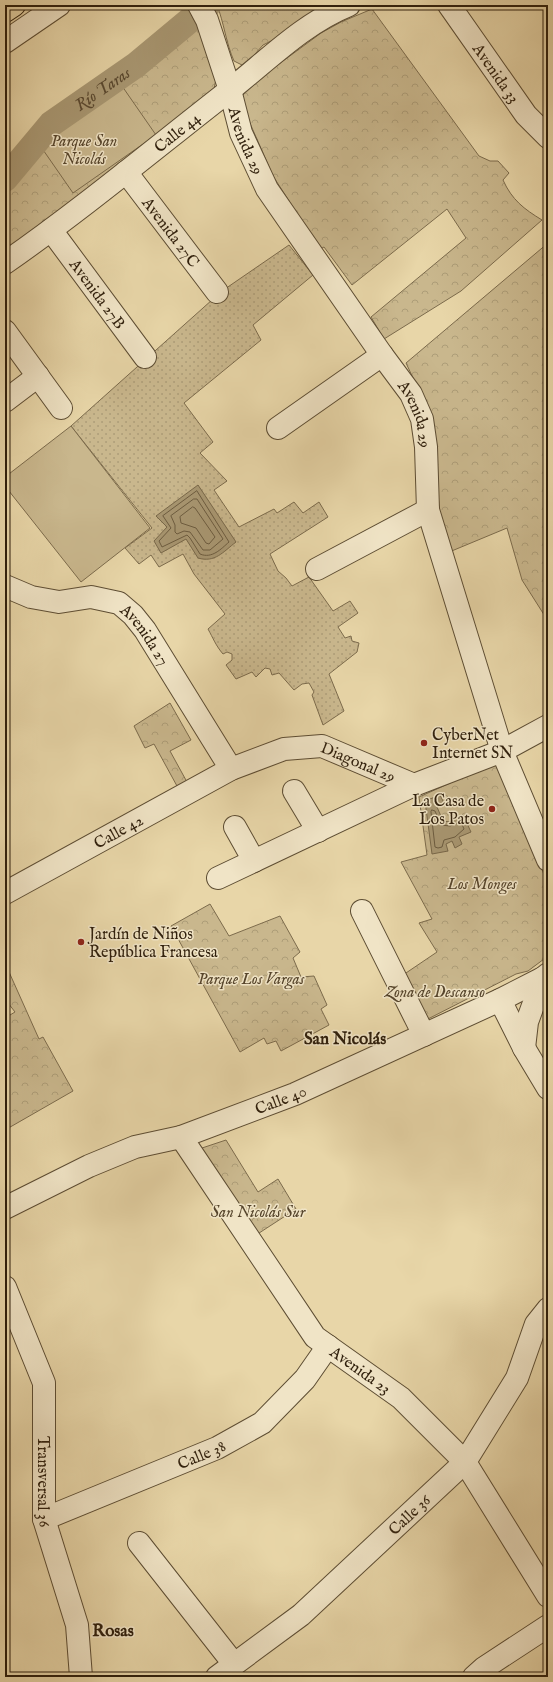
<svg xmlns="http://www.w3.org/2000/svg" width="553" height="1682" font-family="'IM FELL English',serif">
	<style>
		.grass { fill: url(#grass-dots); stroke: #7c6b4c }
		.park { fill: url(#park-crowns); stroke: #7c6b4c }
		.pitch { fill: #c9b78d; stroke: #7c6b4c }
		.water { fill: #a99873; stroke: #78684a }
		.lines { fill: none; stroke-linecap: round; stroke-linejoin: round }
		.shore { stroke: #6c5c40; stroke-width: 1 }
		.river { stroke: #a99873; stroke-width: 26 }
		.minor-casing { stroke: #5d4d33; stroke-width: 24 }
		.highway-casing { stroke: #2f1f0c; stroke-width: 24 }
		.minor { stroke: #f0e4c6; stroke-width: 22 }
		.highway { stroke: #e8d6a8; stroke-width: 22 }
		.poi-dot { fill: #8f2418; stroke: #f0e4c6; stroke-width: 1.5 }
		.labels { text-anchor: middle; stroke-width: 3; stroke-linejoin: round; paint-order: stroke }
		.street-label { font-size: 16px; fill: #2f1f0c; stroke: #f0e4c6 }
		.park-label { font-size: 16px; font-style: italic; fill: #56452c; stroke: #f0e4c6 }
		.poi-label { font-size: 16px; fill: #2f1f0c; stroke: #f0e4c6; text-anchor: start }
		.water-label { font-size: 17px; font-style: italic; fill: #5a4930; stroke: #f0e4c6 }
		.neighbourhood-label { font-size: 17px; font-weight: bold; fill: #2f1f0c; stroke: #f0e4c6 }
	</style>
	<defs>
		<pattern id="grass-dots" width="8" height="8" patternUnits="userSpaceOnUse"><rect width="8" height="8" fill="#c9b78d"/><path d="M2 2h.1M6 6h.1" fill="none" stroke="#ad9d78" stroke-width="1.8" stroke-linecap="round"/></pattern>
		<pattern id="park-crowns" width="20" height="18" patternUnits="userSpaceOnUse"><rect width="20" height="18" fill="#c9b78d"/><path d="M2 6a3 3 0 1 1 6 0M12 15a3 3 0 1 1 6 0" fill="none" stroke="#ad9d78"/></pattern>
	</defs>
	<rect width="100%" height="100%" fill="#e8d6a8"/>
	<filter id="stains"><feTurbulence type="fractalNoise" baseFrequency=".005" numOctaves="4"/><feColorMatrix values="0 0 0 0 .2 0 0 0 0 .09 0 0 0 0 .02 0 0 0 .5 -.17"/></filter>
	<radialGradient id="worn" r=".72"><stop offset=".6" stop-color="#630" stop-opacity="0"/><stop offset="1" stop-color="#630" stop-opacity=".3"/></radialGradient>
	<path class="grass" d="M289 245 313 275 253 325 261 340 184 403 213 442 200 453 227 481 214 490 239 527 274 509 277 513 294 502 303 513 319 502 328 517 270 554 278 571 286 578 292 586 309 577 333 611 350 601 358 613 338 627 345 638 351 636 352 641 359 643 357 652 329 674 344 711 323 725 312 695 314 692 309 683 302 684 294 690 279 673 272 675 270 669 265 668 256 677 252 672 236 679 226 665 232 660V654L227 652 223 654C216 646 213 638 208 629L225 614 194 574 183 554 159 567 151 555 139 564 125 548 152 528 71 426 222 291Z"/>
	<path class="park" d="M217 5H328L291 31 263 45 249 61 242 65 234 61C226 43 224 23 217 5Z
		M372 9 479 156 490 161H498L509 173 503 180C512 200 524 209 542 220L461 291 384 339 371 317 466 238 447 209 352 285 324 247 320 249 273 176 249 121 242 96 264 75 321 33 341 22Z
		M200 14 217 74 214 89 5 256V184L53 125 139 65Z
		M548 243V621L522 580 507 528 442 555 436 461 429 412 406 363Z
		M170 703 191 740 170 751 187 782 177 786 154 744 145 748 134 726Z
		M497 762 548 884V956L528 971 516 974 426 1020 403 975 437 952 419 923 432 919 401 862 427 855 419 797Z
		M210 904 229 936 280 916 300 952 293 958 301 977 314 976 327 1005 321 1009 329 1025 281 1051 276 1041 267 1044 264 1038 240 1052 171 926Z
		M5 963 39 1039 43 1037 73 1091 5 1130V1018L15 1012 5 999Z
		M226 1140 258 1192 278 1179 296 1209 253 1237 199 1149Z"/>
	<path class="pitch" d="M122 86 156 135 73 193 39 144Z
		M71 426 150 528 81 582 5 486V477Z"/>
	<path class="water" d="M198 485 236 542C223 552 215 563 198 558L186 539 161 553 154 541 167 527 156 516Z
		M440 795 444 803 437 807 443 821 450 822 463 815 471 832 459 837 462 844 455 848 452 841 446 844 448 851 432 854 425 801Z"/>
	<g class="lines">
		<path class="shore" d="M197 491 229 542C221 549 212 559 200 554L190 538 187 535 162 547 159 541 171 528 163 516Z
			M194 499H197L223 539 210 550H203L190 532 184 531 177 534 175 532V525L171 516Z
			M193 507 195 508 215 537 209 544 206 543 196 528 181 523 180 517Z
			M432 810 435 811 441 825 450 826 461 822 464 829 455 837 444 840 442 847 438 848 435 847 431 812Z"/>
		<path class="river" id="s1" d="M5 179 51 124 136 65 208 5"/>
		<g class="minor-casing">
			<g id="minor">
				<path id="s2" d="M199 5 207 20 230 90 241 133 267 189 382 355 411 394 422 419 426 447 428 510 502 751 548 860"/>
				<path id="s3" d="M449 5 526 115 548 137"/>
				<path d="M5 42 59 5"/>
				<path id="s4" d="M126 172 217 292"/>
				<path id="s5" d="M51 230 145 357"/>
				<path id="s6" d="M5 263C81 210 153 150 226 93 266 62 302 24 349 5"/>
				<path d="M5 331 61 408"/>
				<path d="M5 401 38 376"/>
				<path d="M278 428 382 355"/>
				<path d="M317 569 428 510"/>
				<path id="s7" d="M5 586 31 597 59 602 91 597 119 603 133 615 145 630 231 769"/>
				<path d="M294 791 318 831"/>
				<path d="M235 827 254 861"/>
				<path d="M218 878 414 785"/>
				<path id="s8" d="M5 893 231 769 284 749 322 746 414 785 502 751 548 726"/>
				<path d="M362 911 424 1035"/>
				<path d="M500 1000 524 1048 548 1088"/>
				<path d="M524 1048 527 1022 543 978"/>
				<path id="s9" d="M181 1137 315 1337 401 1398 465 1462 548 1596"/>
				<path id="s10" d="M5 1208 89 1166 135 1147 181 1137 295 1094 500 1000 543 978 548 974"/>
				<path id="s11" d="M5 1287 44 1383V1519L77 1625 81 1677"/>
				<path id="s12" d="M44 1519 217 1448 262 1423 305 1379 328 1346"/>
				<path d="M139 1543 234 1664"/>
				<path id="s13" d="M217 1677 301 1615 465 1462 517 1378 536 1324 548 1309"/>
				<path d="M474 1677 484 1668 548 1626"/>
			</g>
		</g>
		<g class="highway-casing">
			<path id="highway" d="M5 11 14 5"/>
		</g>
		<use href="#minor" class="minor"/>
		<use href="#highway" class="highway"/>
	</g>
	<g class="poi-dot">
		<circle cx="424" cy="743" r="4"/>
		<circle cx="492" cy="809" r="4"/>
		<circle cx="81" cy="942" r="4"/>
	</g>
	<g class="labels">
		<g class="street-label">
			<text dy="6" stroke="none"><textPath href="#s3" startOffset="83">Avenida 33</textPath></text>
			<text dy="6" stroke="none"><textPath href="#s6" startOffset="216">Calle 44</textPath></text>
			<text dy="6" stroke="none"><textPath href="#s2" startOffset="144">Avenida 29</textPath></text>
			<text dy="6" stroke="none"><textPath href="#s4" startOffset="75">Avenida 27C</textPath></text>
			<text dy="6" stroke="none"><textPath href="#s5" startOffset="79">Avenida 27B</textPath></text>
			<text dy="6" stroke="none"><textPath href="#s2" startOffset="468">Avenida 29</textPath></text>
			<text dy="6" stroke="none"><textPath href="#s7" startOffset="159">Avenida 27</textPath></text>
			<text dy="6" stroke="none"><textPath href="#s8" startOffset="392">Diagonal 29</textPath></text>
			<text dy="6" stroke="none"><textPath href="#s8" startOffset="129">Calle 42</textPath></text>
			<text dy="6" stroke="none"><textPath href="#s10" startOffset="297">Calle 40</textPath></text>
			<text dy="6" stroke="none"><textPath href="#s9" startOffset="297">Avenida 23</textPath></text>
			<text dy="6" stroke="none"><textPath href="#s12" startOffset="170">Calle 38</textPath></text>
			<text dy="6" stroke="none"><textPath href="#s11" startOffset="202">Transversal 36</textPath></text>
			<text dy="6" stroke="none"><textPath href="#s13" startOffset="252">Calle 36</textPath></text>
		</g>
		<g class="park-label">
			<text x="84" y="146">Parque San<tspan x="84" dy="18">Nicolás</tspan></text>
			<text x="482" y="889">Los Monges</text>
			<text x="251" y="984">Parque Los Vargas</text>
			<text x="435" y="997">Zona de Descanso</text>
			<text x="258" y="1217">San Nicolás Sur</text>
		</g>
		<g class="poi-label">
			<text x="432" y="740">CyberNet<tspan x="432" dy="18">Internet SN</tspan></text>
			<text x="484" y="806" text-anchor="end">La Casa de<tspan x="484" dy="18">Los Patos</tspan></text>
			<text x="89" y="939">Jardín de Niños<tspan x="89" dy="18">República Francesa</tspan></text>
		</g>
		<g class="water-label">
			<text dy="6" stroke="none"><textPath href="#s1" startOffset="134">Río Taras</textPath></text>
		</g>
		<g class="neighbourhood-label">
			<text x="345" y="1044">San Nicolás</text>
			<text x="113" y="1636">Rosas</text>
		</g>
	</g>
	<rect width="553" height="1682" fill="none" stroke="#e8d6a8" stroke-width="20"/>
	<rect x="6" y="6" width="541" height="1670" fill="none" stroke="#2f1f0c" stroke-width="2"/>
	<rect x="10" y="10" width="533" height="1662" fill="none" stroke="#2f1f0c"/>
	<rect width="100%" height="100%" filter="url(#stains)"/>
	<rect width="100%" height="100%" fill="url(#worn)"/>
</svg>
